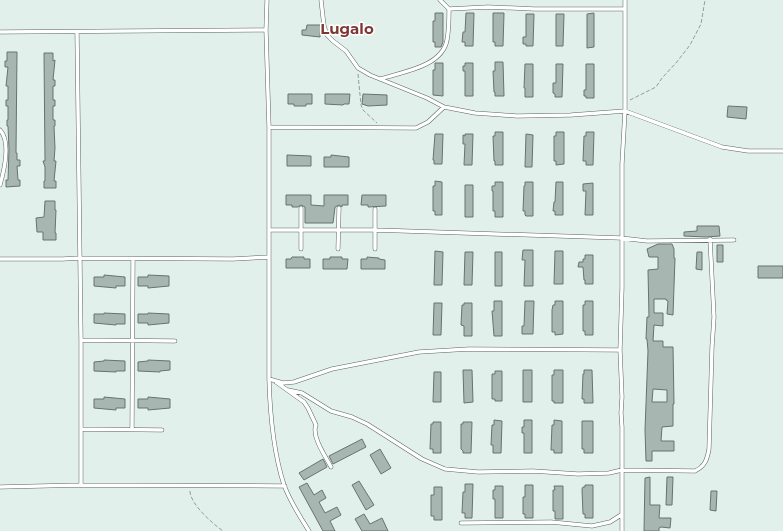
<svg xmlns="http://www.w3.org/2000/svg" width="783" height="531" font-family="Montserrat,sans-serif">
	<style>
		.building { fill: #a8b6b1; stroke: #66736f; fill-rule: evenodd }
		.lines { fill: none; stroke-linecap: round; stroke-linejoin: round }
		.service-casing { stroke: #596561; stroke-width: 4.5 }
		.path { stroke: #929c99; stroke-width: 1; stroke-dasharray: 4 2; stroke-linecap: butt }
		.service { stroke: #fff; stroke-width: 3.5 }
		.labels { text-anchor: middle; stroke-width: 3; stroke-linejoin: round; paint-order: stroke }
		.district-label { font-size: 15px; font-weight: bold; fill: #7f3734; stroke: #fff }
	</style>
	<rect width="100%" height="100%" fill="#e2f0eb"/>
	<path class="building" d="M435 13H443V42L441 47H435V42H433V21H435Z
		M466 13H474L473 46H465V42H462L463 32H465Z
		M493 13H504L503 46H495V42H493Z
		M594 13V47L587 48V14Z
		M526 14H534L533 46H526V44H523V37H526Z
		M556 14H564L563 46H556Z
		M307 25H321L320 37 302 35V30H306Z
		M7 52H17L16 153H17V160H20V166H17L18 180H20V186L6 187V180H8L9 149 8 126H7V120H8V106H6V100H8V86H6L8 67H5V61H7Z
		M44 53H53V61L55 60 53 80H55V86H53V100H55V106H53V120H55V126H54L55 148 54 161H56L54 181H56V188H44V181H45V167L43 161H45Z
		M495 62H503L504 96H495V92H494L493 71H495Z
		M435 63H443V96L433 95V70H435Z
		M465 63H473V96H465V71H463V66H465Z
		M525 64H533V97H525V88H524Z
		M556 64H563L562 97H555V94L553 93V83H556Z
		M586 64H594V98H586V96H584V90H586Z
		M288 94H312V104H306V106H294V104H288Z
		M325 94H350L349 104H344L343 105 325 104Z
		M363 94 387 95V105L368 106 362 104Z
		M728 106 747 107 746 119 727 117Z
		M495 132H503V165H495V161H494L493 136H495Z
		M556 132H564V164L556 165V161H554V136H556Z
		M586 132H594L593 165H586V161H583L584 136H586Z
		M435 134H443L442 164H434V160H433Z
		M465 134H473L472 165H464L465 144H463V135L465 136Z
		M526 134 533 135 532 167H525Z
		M287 155 311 156V166H287Z
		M331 155 349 157V167H324V157H331Z
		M435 181 442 182V215H435V211H433V186H435Z
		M495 182H503V217H495V211H493V191H492V186H495Z
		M525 182H533V216H526L525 215V211H523L524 186H525Z
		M556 182H563V215H555V211H553L554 202H555Z
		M593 183V215H585L586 191H583V184Z
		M465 185H473V217H465Z
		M286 195H311V205L324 206V195H348V205H342V207L339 205 335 207 333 223H305V207L301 205 298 207H292V205H286Z
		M362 195H386V206L368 207V205H361Z
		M45 201H55V210H56L55 233H56V240H43V232H37L36 218 44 217Z
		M697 226H719L720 236 706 237 684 236V232L697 231Z
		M658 244H672L674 249V258H675L673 315 667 314 668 301 666 300V299H654V313H663V326L654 325 653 341H663V347H673L674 404H673V426L662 427 661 441H674V451H652V461H646L645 430 648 351 647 339H646L647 317H649L648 270 658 269V257H649L647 249ZM653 389 667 390V402H652Z
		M717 245H723V262H717Z
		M523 250H533V286H524L525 260H522Z
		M435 251 443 252 442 285H434Z
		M555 251H563V284H554Z
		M465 252H473L472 285H464Z
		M495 252H502V286H495Z
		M697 252H702V270L696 269Z
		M585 255H593V284H585V280H584L583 267H578L579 262H583V259H585Z
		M292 257H304V259H310V268H286V259H291Z
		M330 257H342V259H348L347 269H323V259H330Z
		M367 257 379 258V259L385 260V269H361V259H367Z
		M758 266H783V278H758Z
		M104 275 125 277V286H116V288L94 286V277H104Z
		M148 275 169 276V286L148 288V286H138V277H148Z
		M494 301H502V336H494L492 311H494Z
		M525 301H534L533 334H522V326H524Z
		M555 301H563V334L555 335V332H552V310L553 305H555Z
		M585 301H593V335H585V331H583V305H585Z
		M434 303H442L441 335H433Z
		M464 303H472V336H464V326L461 325 462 305H464Z
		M104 313 125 314V324H116V325L94 323V314H104Z
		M148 313 169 314V323L148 325V323H138V314H148Z
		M104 360 125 361V371H116V372L94 371V362L104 361Z
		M148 360 170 361V370L160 371V372L138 371V362L148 361Z
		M463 370H472L473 402 464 403Z
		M523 370H532V402H523Z
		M554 370H563V403H554V401H552V375H554Z
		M584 370H592L593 403H584V399H582L583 374H584Z
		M495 371H502V401H495V399H492V374H495Z
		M434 372H441V402H433Z
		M104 397 125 399V408H116V410L94 408V399H104Z
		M148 397 170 399V408L148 410V408H138V399H148Z
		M494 420 502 421 501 453H493V445H491L492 425H494Z
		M524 420H532V453H524V433H522V427H524Z
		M554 420 562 421V453H554V450H551L552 425H554Z
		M582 421H593V453H584V449H582Z
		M433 422H441V453H433V449H430L431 424H433Z
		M463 422H472L471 453H463V451L461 449V424H463Z
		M362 439 366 447 333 464 329 456Z
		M380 449 391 468 381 474 370 455Z
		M323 459 327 467 304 480 299 473Z
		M650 477V505H660L659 518H671L670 528 661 527 659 528V531H644L645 478Z
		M667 477H673L672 505H666Z
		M359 481 374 505 366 510 352 485Z
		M307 483 314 495 322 490 326 498 319 502 325 513 337 507 341 515 330 521 335 531H323L299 487Z
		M465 484H473L472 518H465V513H462L463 492H465Z
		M525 485H533V518H525V514H523V497H525Z
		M585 485H593V518H585V514H583L582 489 583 487H585Z
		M495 486H503V518H495V499H493V490H495Z
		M554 486H563V519H555V511H553V490H555Z
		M434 487H442V520H434V516H431V495H434Z
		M711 491H717L716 511 710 510Z
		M364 514 370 524 382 518 388 531H362L355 519Z"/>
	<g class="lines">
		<g class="service-casing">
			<path id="service" d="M267 0 266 30 269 127V379C270 415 273 451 284 485 290 501 300 517 309 531
				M321 0 324 26 327 35 333 41 346 51 358 68 370 75 427 98 444 107 475 113 517 116 571 115 625 111 722 147 748 151H783
				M440 0 449 9 488 7 534 9H625
				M0 32 266 30
				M77 32 81 340V485
				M380 79C402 72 442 67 447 40 449 30 449 19 449 9
				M269 127 416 128 428 122 444 107
				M0 130C11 142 4 171 0 185
				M269 230H375L621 238 647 241 734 240
				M301 249V208
				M338 249 339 208
				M375 249V209
				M0 259H63L79 258 233 259 269 257
				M81 340 175 341
				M269 379 283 383 294 382 332 369 419 352 469 349 620 350
				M276 382 304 402 308 408 316 425C311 436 326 457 331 467
				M288 390 302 393 331 411 352 417 367 424 422 459 445 469 478 472 533 471 578 474 609 473 622 470 695 471C705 466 707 460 709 449L712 347 714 317 710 239
				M81 429 162 430
				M132 429 133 259
				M0 487 81 485 285 486
				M461 523 551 522 592 526 610 522 621 515
				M622 531V427L621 413 622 397 620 350 622 288V164L625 111V0"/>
		</g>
		<path class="path" d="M358 74 361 105 363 110 377 123
			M630 100 656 87 662 78 676 63 690 45 701 24 705 0
			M190 491C190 504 213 524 223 531"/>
		<use href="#service" class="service"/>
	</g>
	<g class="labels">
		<g class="district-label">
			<text x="347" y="34">Lugalo</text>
		</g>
	</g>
</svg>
